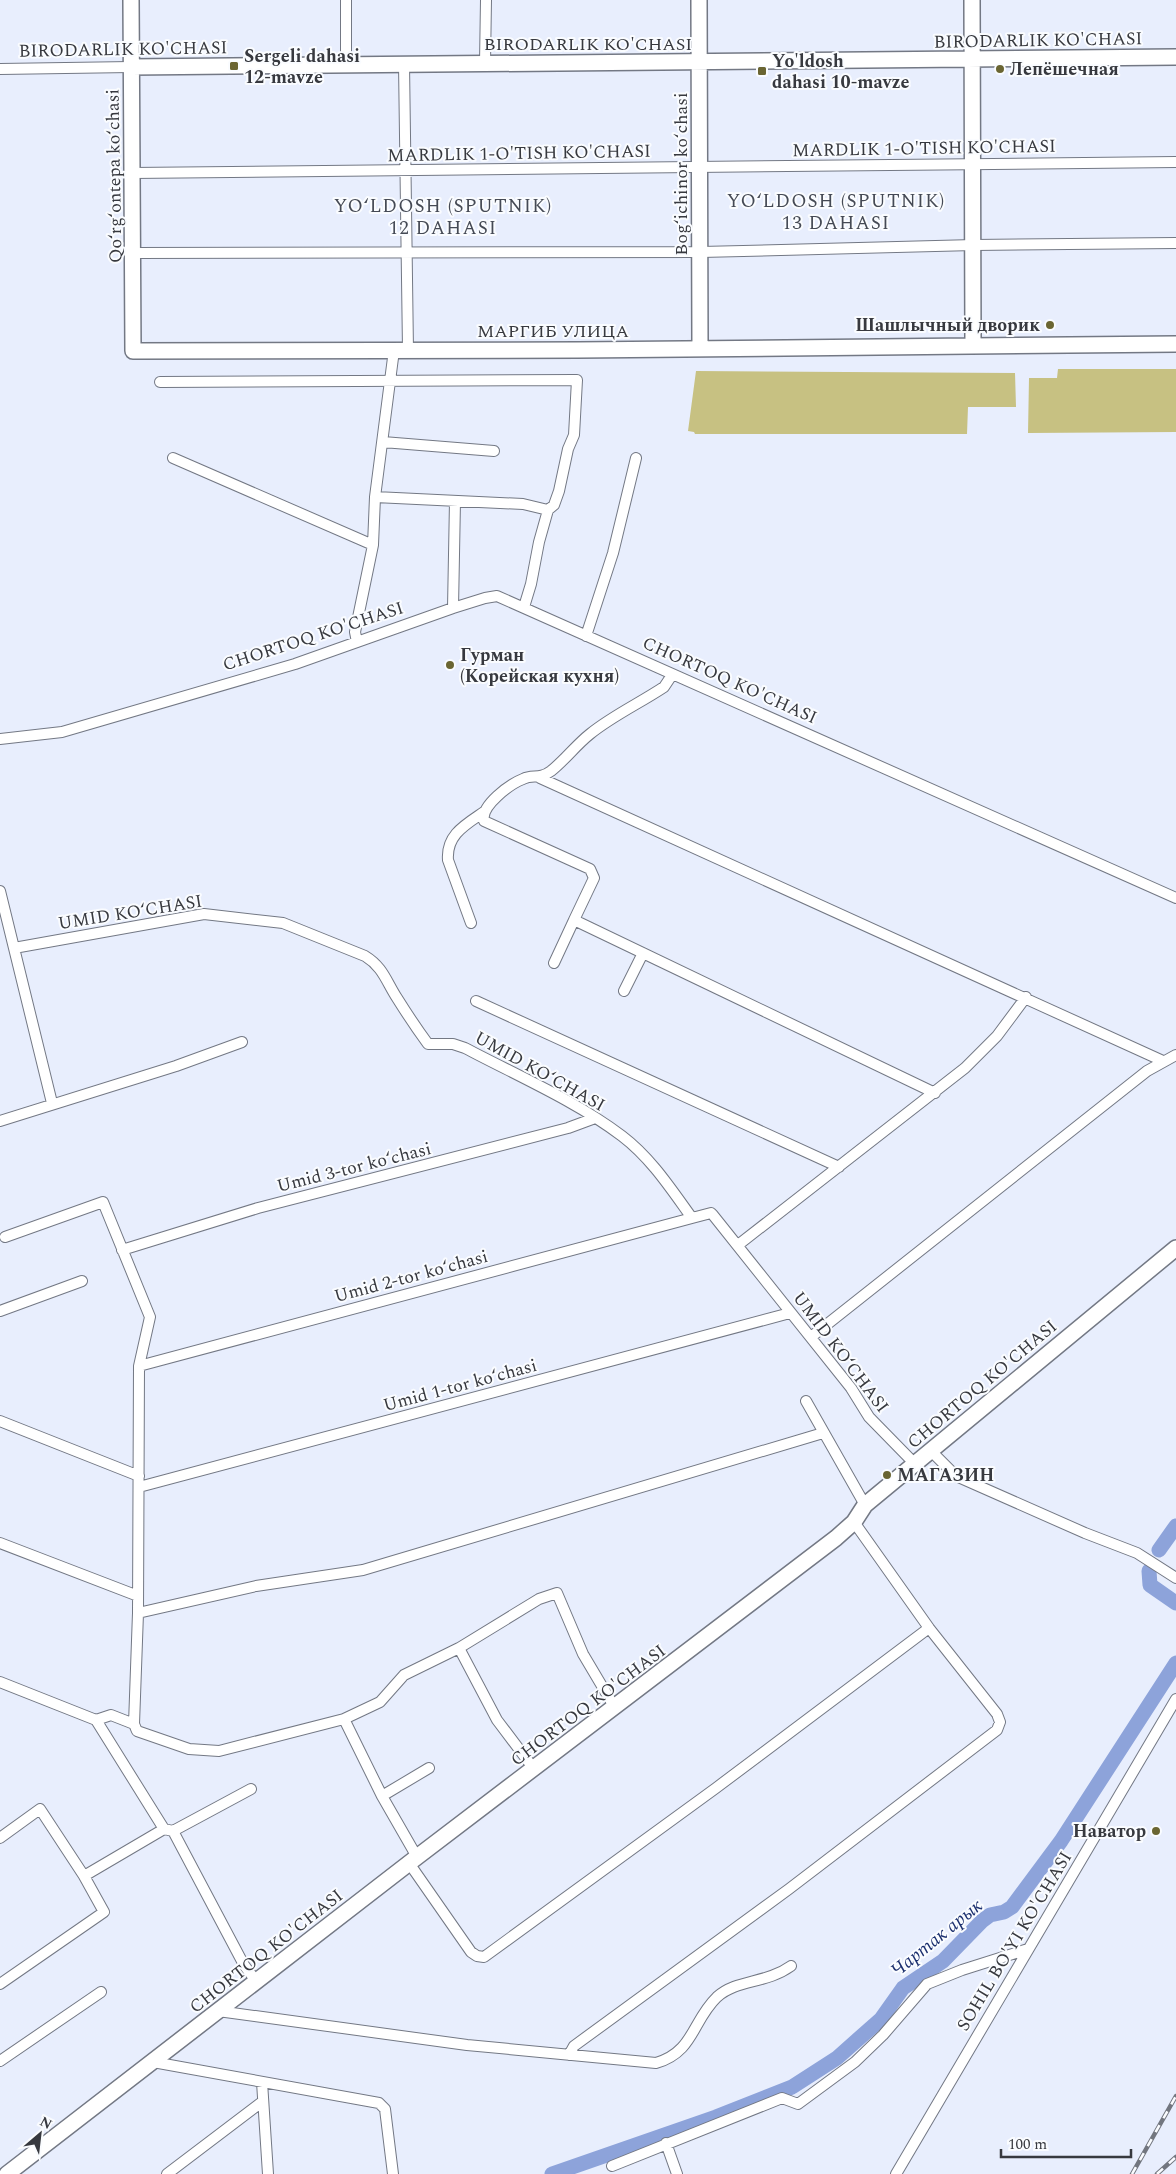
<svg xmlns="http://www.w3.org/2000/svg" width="1176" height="2174" font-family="Spectral,serif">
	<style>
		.forest { fill: #c7c182 }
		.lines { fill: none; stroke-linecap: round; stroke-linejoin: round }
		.river { stroke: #8da3da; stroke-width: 15 }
		.street-casing { stroke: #737884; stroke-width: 12 }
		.secondary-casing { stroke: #737884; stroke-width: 18 }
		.street { stroke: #fff; stroke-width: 10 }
		.secondary { stroke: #fff; stroke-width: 15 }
		.rail-casing { stroke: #72767f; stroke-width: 4.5 }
		.rail { stroke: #fafcff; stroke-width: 2.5; stroke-dasharray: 8; stroke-linecap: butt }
		.poi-dot { fill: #6a6532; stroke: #fafcff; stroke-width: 2 }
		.labels { text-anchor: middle; stroke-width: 4; stroke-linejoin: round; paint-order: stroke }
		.street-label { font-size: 18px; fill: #37393f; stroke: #fafcff }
		.poi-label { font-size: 18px; font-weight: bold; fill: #37393f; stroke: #fafcff; text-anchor: start }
		.neighbourhood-label { font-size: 19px; letter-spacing: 1px; fill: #454a55; stroke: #fafcff }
		.water-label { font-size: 19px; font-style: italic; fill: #1b2f6e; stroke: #fafcff }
	</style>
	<rect width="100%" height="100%" fill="#e8eefd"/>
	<path class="forest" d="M1058 369H1176V432L1028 433 1029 378H1057Z
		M696 371 1015 373 1016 407H968L967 434H695L694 432 688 431Z"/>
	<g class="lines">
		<path class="river" d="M1159 1550 1176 1526
			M1149 1571 1150 1585 1176 1603
			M552 2174 716 2117 792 2087 837 2058 881 2019 903 1988 943 1961 982 1921 990 1915 1004 1912 1012 1907 1061 1841 1176 1663"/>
		<g class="street-casing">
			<path id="street" d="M485 63 486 0
				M404 64 408 350
				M346 65V0
				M0 69 131 67
				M132 173 1176 162
				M134 253 701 252 974 245 1176 243
				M160 382 577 380 574 435 568 449 559 491 554 505 548 510 539 542 531 584 524 607
				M383 442 494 451
				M173 458 373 545
				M375 497 523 504 548 510
				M453 608 455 501
				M586 636 613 553 636 458
				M357 642 355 632 373 545 375 497 394 350
				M672 675 664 687C640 703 612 716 590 734 576 745 565 760 551 771 539 780 533 774 523 779 510 784 480 806 484 821L590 869 594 878 574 920 935 1093
				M0 739 62 732 295 664 453 608 485 598 497 596 1176 898
				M540 778 1163 1061
				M0 891 52 1103
				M471 923 448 860C446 835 465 825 484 812
				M14 948 204 914 283 923 365 956C383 967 386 981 397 998 407 1014 417 1029 428 1044H453L465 1048C516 1075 576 1101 622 1136 651 1158 671 1189 692 1218L711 1213 713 1215 851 1388 869 1417 915 1464
				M554 963 574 920
				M624 991 643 953
				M476 1001 839 1167
				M0 1121 176 1066 242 1042
				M5 1237 103 1202 150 1317 139 1366 138 1613 134 1724
				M738 1245 965 1068 997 1036 1026 997
				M122 1250 258 1208 568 1128 595 1118
				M0 1311 82 1281
				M811 1337 1147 1071 1176 1055
				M139 1366 692 1218
				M806 1401 865 1505
				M0 1421 139 1476
				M931 1451 956 1476 1085 1533 1137 1553 1176 1578
				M139 1487 790 1313
				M0 1543 138 1596
				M138 1613 256 1586 363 1570 823 1433
				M459 1648 497 1720 534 1769
				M0 1682 96 1720 111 1715 134 1724 137 1731 189 1749 219 1751 344 1719 380 1702 404 1675 459 1648 539 1599 557 1593 583 1654 615 1708
				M344 1719 382 1796 417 1857
				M96 1720 164 1829 173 1831 244 1965 256 1981
				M382 1796 429 1768
				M173 1831 251 1789
				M0 1838 40 1809 84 1876 104 1912 0 1984
				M409 1863 471 1952 477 1956 484 1957 716 1788 929 1628
				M84 1876 164 1829
				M218 2011 467 2045 656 2063C694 2052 692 2021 717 1997 737 1979 766 1984 791 1966
				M569 2055 574 2046 789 1889 997 1730 1000 1722 997 1714 929 1628 854 1522
				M0 2061 101 1992
				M153 2062 379 2103 385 2109 393 2174
				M262 2082 268 2174
				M666 2143 677 2174
				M612 2166 782 2098 798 2104 855 2062 883 2035 927 1984 962 1970 1028 1949
				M167 2174 262 2102
				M896 2174 1176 1699"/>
		</g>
		<g class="secondary-casing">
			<path id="secondary" d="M131 0 133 351 578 350 1176 344
				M699 0 700 348
				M972 0 973 346
				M131 67 1176 57
				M7 2174 417 1857 836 1538 854 1522 865 1505 1176 1248"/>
		</g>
		<use href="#street" class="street"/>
		<use href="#secondary" class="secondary"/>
		<g class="rail-casing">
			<path id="rail" d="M1132 2174 1176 2096
				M1157 2174 1176 2157"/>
		</g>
		<use href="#rail" class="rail"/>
	</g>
	<g class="poi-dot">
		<rect x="229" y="61" width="10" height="10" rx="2.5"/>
		<circle cx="1000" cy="69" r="5"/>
		<rect x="757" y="66" width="10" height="10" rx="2.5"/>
		<circle cx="1050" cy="325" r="5"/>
		<circle cx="450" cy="665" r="5"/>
		<circle cx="887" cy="1475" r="5"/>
		<circle cx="1156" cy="1831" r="5"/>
	</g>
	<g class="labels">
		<g class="street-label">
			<text transform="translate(1038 40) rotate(-1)" y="6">BIRODARLIK KO'CHASI</text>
			<text x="588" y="50">BIRODARLIK KO'CHASI</text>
			<text transform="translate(123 49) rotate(-1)" y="6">BIRODARLIK KO'CHASI</text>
			<text transform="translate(924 148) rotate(-1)" y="6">MARDLIK 1-O'TISH KO'CHASI</text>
			<text transform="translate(519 153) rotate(-1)" y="6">MARDLIK 1-O'TISH KO'CHASI</text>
			<text transform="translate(681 174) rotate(-90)" y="6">Bogʻichinor koʻchasi</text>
			<text transform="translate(114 176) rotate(-91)" y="6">Qoʻrgʻontepa koʻchasi</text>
			<text x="553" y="337">МАРГИБ УЛИЦА</text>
			<text transform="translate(313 636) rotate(-18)" y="6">CHORTOQ KO'CHASI</text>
			<text transform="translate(730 680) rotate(24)" y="6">CHORTOQ KO'CHASI</text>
			<text transform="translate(130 912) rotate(-9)" y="6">UMID KO‘CHASI</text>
			<text transform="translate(540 1071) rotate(29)" y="6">UMID KO‘CHASI</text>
			<text transform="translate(354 1167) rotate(-14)" y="6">Umid 3-tor koʻchasi</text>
			<text transform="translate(411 1276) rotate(-15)" y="6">Umid 2-tor koʻchasi</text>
			<text transform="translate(841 1352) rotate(53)" y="6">UMID KO‘CHASI</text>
			<text transform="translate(982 1384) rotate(-40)" y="6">CHORTOQ KO'CHASI</text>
			<text transform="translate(460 1385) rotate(-15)" y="6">Umid 1-tor koʻchasi</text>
			<text transform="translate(588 1705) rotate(-37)" y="6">CHORTOQ KO'CHASI</text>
			<text transform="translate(1014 1941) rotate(-59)" y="6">SOHIL BO'YI KO'CHASI</text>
			<text transform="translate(266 1951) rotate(-38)" y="6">CHORTOQ KO'CHASI</text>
		</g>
		<g class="poi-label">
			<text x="244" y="62">Sergeli dahasi<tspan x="244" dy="21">12-mavze</tspan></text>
			<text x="772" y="67">Yo'ldosh<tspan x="772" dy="21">dahasi 10-mavze</tspan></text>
			<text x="1010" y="75">Лепёшечная</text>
			<text x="1040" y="331" text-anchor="end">Шашлычный дворик</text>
			<text x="460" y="661">Гурман<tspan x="460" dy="21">(Корейская кухня)</tspan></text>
			<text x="897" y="1481">МАГАЗИН</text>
			<text x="1146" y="1837" text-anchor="end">Наватор</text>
		</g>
		<g class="neighbourhood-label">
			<text x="836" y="207">YO‘LDOSH (SPUTNIK)<tspan x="836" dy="22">13 DAHASI</tspan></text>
			<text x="443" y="212">YO‘LDOSH (SPUTNIK)<tspan x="443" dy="22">12 DAHASI</tspan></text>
		</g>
		<g class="water-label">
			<text transform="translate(936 1937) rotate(-39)" y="7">Чартак арык</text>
		</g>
	</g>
	<g transform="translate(40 2134) rotate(28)" stroke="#fafcff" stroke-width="4" paint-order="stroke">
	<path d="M0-4L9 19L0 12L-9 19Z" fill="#37393f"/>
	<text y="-8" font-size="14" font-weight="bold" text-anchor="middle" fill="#37393f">N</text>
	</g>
	<path d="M1001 2149v8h130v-8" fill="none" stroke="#37393f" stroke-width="2.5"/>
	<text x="1008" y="2149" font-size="15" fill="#37393f" stroke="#fafcff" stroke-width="4" paint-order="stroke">100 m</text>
</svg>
